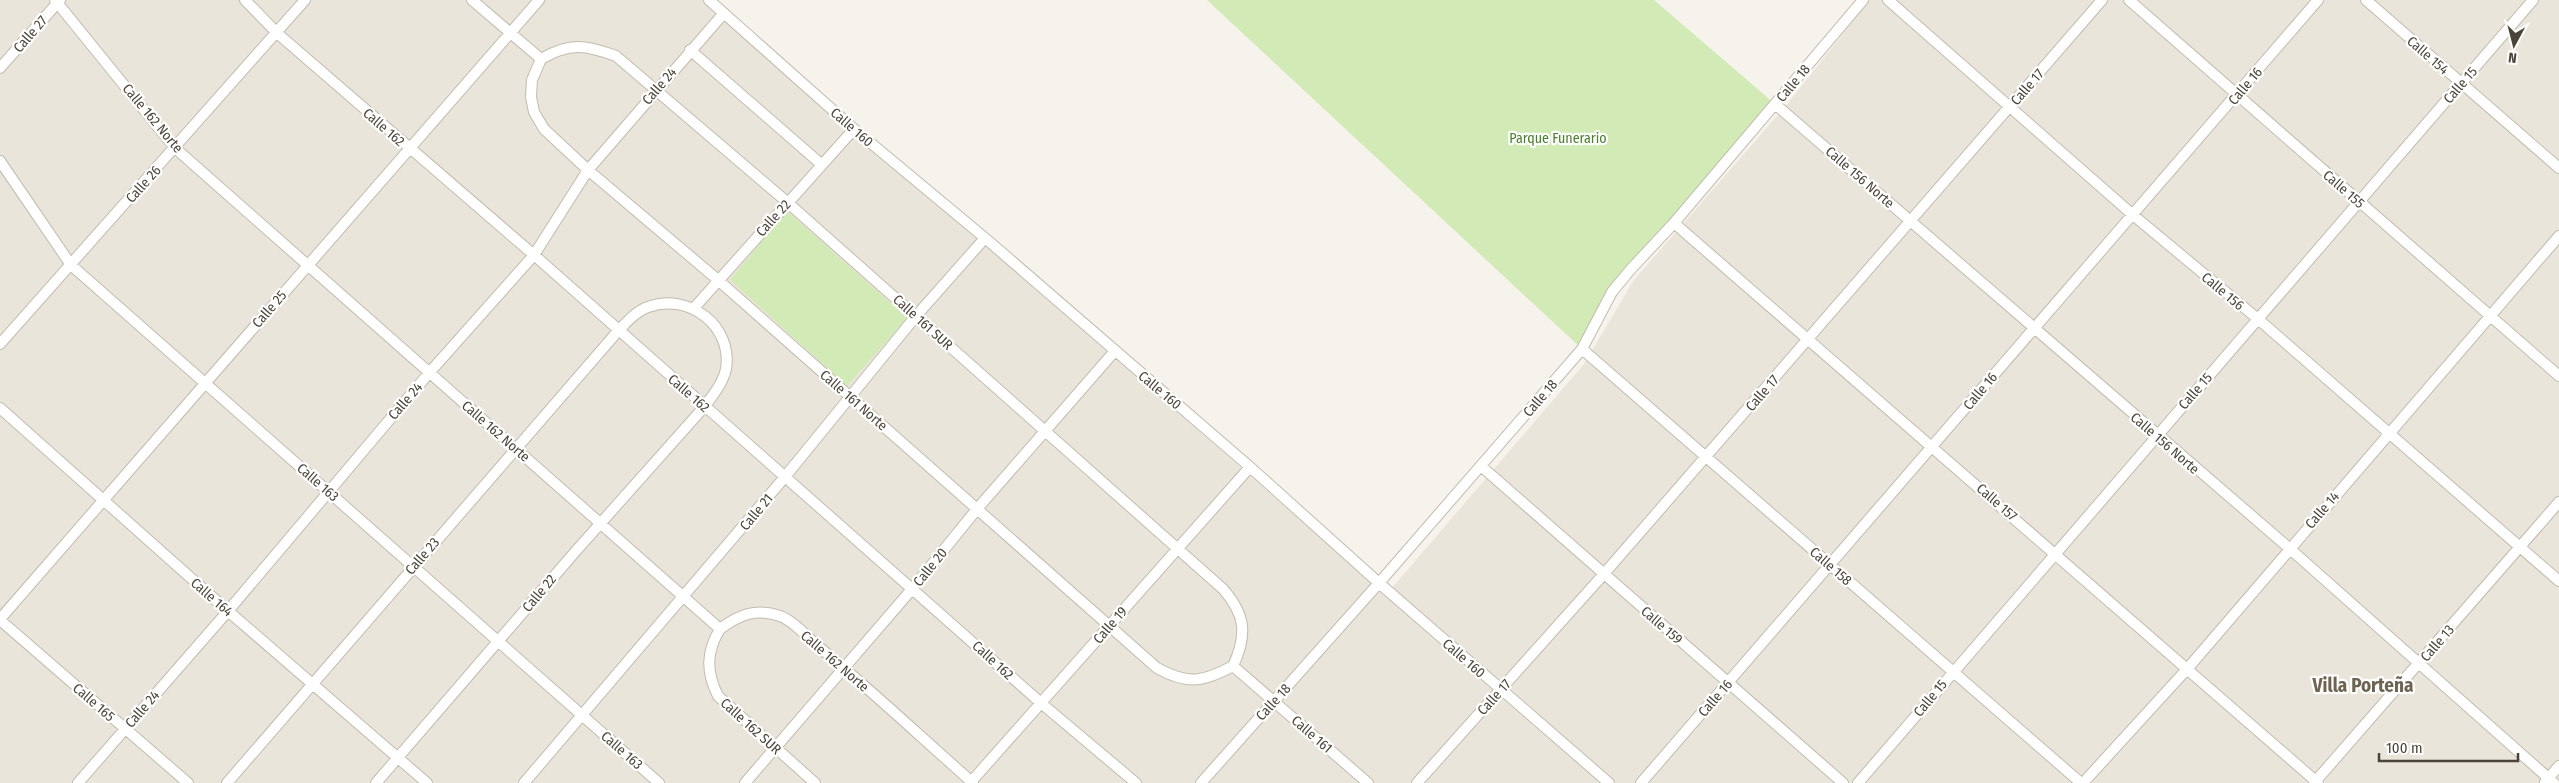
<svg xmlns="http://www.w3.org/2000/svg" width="2559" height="783" font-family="'Fira Sans Condensed',sans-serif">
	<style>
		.residential { fill: #eae5da }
		.green { fill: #d2eab5 }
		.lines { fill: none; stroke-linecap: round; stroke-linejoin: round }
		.minor-casing { stroke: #c2bbae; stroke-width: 12 }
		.minor { stroke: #fff; stroke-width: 10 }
		.labels { text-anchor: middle; stroke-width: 4.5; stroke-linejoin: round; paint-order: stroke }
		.street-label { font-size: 14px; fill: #4b4439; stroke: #fff }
		.park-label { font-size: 14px; fill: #4a7f2a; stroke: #fff }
		.district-label { font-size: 19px; font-weight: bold; fill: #6e6250; stroke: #fff }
	</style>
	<rect width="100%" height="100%" fill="#f6f3ec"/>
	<path class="residential" d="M0 0H707L1386 595 1584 364 1634 280 1784 108 1870 0H2559V783H0Z"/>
	<path class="green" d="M1207 0H1654L1775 104 1611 285 1582 349Z
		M787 211 907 318 847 386 730 280Z"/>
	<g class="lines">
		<g class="minor-casing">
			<path id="minor" d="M55 0 175 148 720 629C740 614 756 608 780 616 794 621 808 638 819 647 872 691 922 738 973 783
				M245 0 277 33 534 255 1041 703 1136 783
				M472 0 541 59
				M709 0 854 129 985 238 1250 467 1379 583 1609 783
				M1888 0 2133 215 2258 319 2559 581
				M2129 0 2559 376
				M2366 0 2559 168
				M690 50 821 164
				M541 59 532 80 531 97 534 112 544 129 588 170 718 280 1157 668C1188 685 1203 682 1233 666
				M541 59C570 42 586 45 616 56L787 202 1223 589C1245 614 1248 634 1233 666
				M0 68 60 0
				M1775 104 2289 548 2554 783
				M0 161 71 265 659 783
				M1674 223 2318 783
				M694 308 854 129
				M0 344 305 0
				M1582 349 2081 783
				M0 408 228 611 427 783
				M1481 466 1843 783
				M0 619 539 0
				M0 620 188 783
				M720 629C706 652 706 672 718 696L815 783
				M1233 666 1368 783
				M2545 782 2559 766
				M78 783 228 611 429 373 534 255 588 170 724 13
				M227 783 618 331C627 322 636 311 648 307 689 292 733 326 726 369 723 383 713 395 705 406L575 552 376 783
				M524 783 784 478 916 316 985 238
				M745 783 912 589 977 509 1114 352
				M970 783 1250 467
				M1201 783 1379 583 1582 349 1612 292 1631 269 1674 223 1863 0
				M1417 783 1603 575 2102 0
				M1641 783 2318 0
				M1858 783 2533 0
				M2083 783 2188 668 2559 236
				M2314 783 2559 502"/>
		</g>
		<use href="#minor" class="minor"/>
	</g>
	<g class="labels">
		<g class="street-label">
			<text transform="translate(30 34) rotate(-49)" y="5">Calle 27</text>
			<text transform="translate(2428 55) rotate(41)" y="5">Calle 154</text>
			<text transform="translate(1793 83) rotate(-50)" y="5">Calle 18</text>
			<text transform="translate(2460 85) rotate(-49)" y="5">Calle 15</text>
			<text transform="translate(659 86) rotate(-49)" y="5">Calle 24</text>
			<text transform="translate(2245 86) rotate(-50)" y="5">Calle 16</text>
			<text transform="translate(2027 87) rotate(-49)" y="5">Calle 17</text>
			<text transform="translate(153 118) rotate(50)" y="5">Calle 162 Norte</text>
			<text transform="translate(384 127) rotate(41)" y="5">Calle 162</text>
			<text transform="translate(852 127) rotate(41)" y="5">Calle 160</text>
			<text transform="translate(1860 177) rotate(41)" y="5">Calle 156 Norte</text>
			<text transform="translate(143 184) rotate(-48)" y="5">Calle 26</text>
			<text transform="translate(2344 189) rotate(41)" y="5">Calle 155</text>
			<text transform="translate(773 218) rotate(-48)" y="5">Calle 22</text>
			<text transform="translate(2223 291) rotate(40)" y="5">Calle 156</text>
			<text transform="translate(269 309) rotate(-49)" y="5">Calle 25</text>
			<text transform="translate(923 322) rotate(42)" y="5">Calle 161 SUR</text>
			<text transform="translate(1160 390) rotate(40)" y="5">Calle 160</text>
			<text transform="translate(1980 391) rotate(-50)" y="5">Calle 16</text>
			<text transform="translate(2195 391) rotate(-49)" y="5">Calle 15</text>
			<text transform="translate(689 393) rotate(41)" y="5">Calle 162</text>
			<text transform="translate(1762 393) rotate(-49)" y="5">Calle 17</text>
			<text transform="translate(1540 398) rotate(-49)" y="5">Calle 18</text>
			<text transform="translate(854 400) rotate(41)" y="5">Calle 161 Norte</text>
			<text transform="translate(405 401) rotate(-49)" y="5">Calle 24</text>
			<text transform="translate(496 431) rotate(41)" y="5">Calle 162 Norte</text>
			<text transform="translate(2165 443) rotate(41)" y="5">Calle 156 Norte</text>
			<text transform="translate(318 482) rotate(41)" y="5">Calle 163</text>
			<text transform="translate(1997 502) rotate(41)" y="5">Calle 157</text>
			<text transform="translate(2322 510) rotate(-49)" y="5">Calle 14</text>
			<text transform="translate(756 512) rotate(-50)" y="5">Calle 21</text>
			<text transform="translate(422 556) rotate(-49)" y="5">Calle 23</text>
			<text transform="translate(1831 566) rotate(41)" y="5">Calle 158</text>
			<text transform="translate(930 567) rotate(-51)" y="5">Calle 20</text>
			<text transform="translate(539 593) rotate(-50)" y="5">Calle 22</text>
			<text transform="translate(212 597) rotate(41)" y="5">Calle 164</text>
			<text transform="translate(1110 625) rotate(-49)" y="5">Calle 19</text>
			<text transform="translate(1662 625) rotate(41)" y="5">Calle 159</text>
			<text transform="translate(2437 643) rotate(-49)" y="5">Calle 13</text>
			<text transform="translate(1464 658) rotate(41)" y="5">Calle 160</text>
			<text transform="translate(993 660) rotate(42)" y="5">Calle 162</text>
			<text transform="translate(835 661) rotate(41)" y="5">Calle 162 Norte</text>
			<text transform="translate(1494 697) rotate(-48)" y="5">Calle 17</text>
			<text transform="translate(1715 698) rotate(-49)" y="5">Calle 16</text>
			<text transform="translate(1930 698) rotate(-50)" y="5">Calle 15</text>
			<text transform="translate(94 702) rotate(41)" y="5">Calle 165</text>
			<text transform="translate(1273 702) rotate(-48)" y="5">Calle 18</text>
			<text transform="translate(142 709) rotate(-49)" y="5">Calle 24</text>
			<text transform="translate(751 726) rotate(42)" y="5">Calle 162 SUR</text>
			<text transform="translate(1312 734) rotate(41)" y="5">Calle 161</text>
			<text transform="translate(622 750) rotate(41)" y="5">Calle 163</text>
		</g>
		<g class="park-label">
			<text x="1558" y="143">Parque Funerario</text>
		</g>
		<g class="district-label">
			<text x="2363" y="692">Villa Porteña</text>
		</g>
	</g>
	<g transform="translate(2514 45) rotate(187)" stroke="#ffffff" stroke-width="4" paint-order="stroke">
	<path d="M0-4L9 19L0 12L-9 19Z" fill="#4b4439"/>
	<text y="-8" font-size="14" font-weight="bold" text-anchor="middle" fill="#4b4439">N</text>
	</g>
	<path d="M2379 753v8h139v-8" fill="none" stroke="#4b4439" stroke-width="2.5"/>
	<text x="2386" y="753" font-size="15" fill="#4b4439" stroke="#ffffff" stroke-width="4" paint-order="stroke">100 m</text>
</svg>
